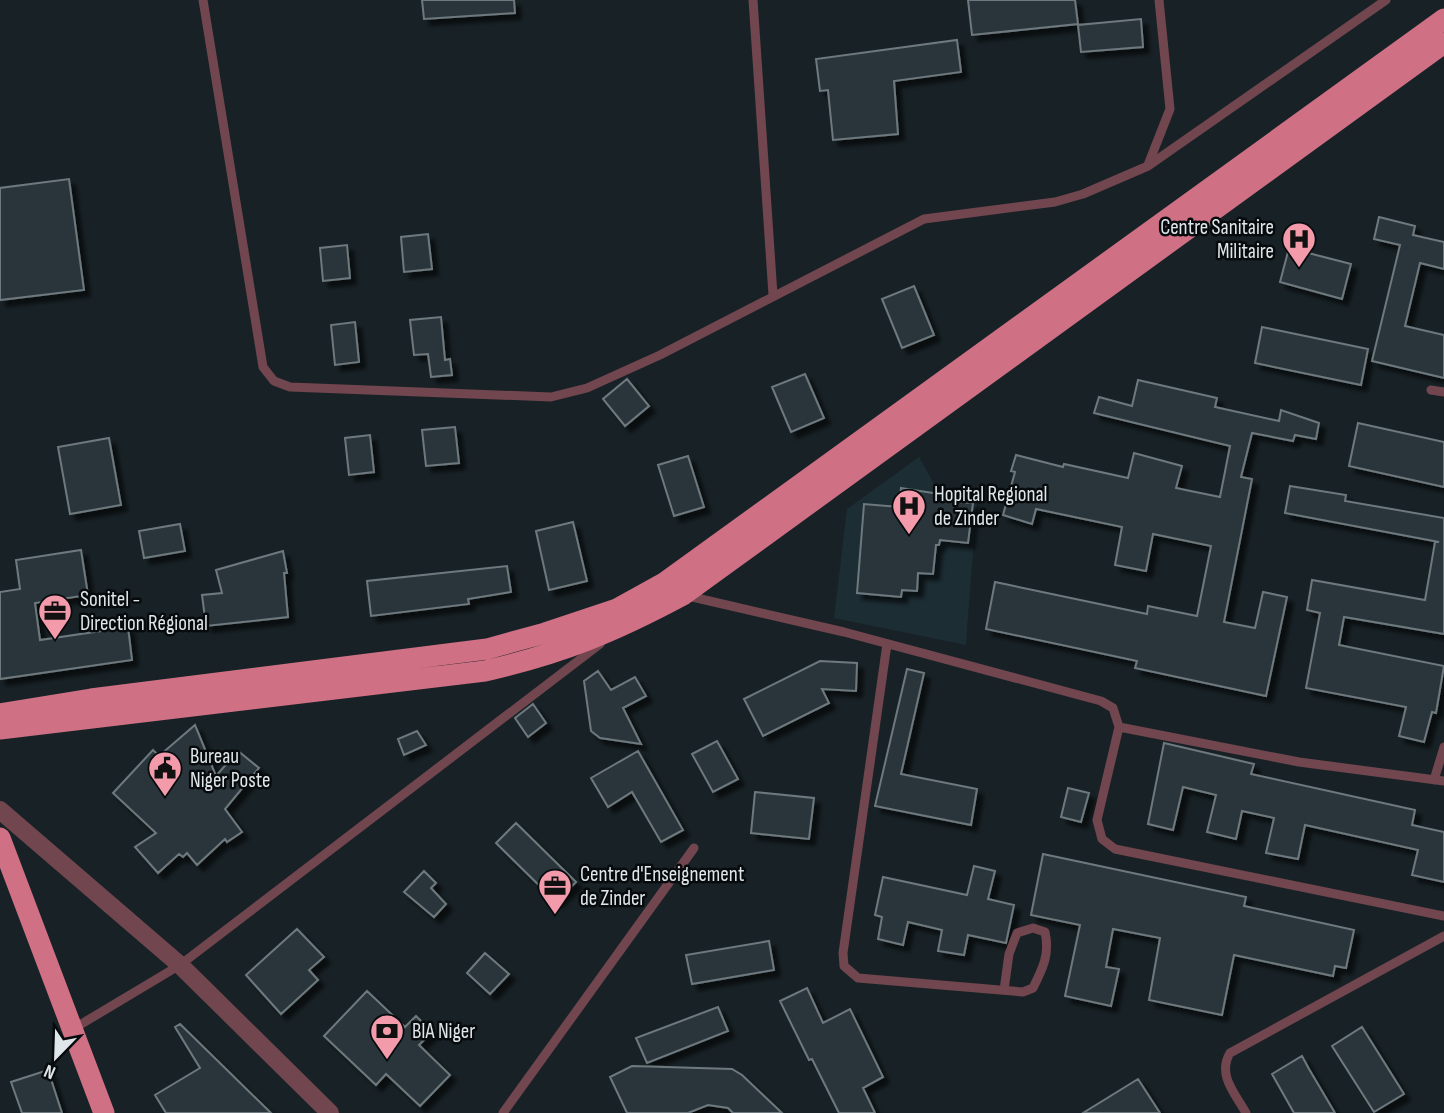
<svg xmlns="http://www.w3.org/2000/svg" width="1444" height="1113" font-family="'Sofia Sans Condensed',sans-serif">
	<style>
		.built { fill: #1c2d34 }
		.building { fill: #2b363a; stroke: #6d797e; stroke-width: 2; filter: url(#shadow) }
		.lines { fill: none; stroke-linecap: round; stroke-linejoin: round }
		.service { stroke: #71464e; stroke-width: 9 }
		.minor { stroke: #71464e; stroke-width: 18 }
		.trunk { stroke: #d07085; stroke-width: 21 }
		.labels { text-anchor: middle; stroke-width: 5; stroke-linejoin: round; paint-order: stroke }
		.poi-label { font-size: 21px; fill: #e0e7ea; stroke: #070b0d; text-anchor: start }
	</style>
	<defs>
		<filter id="shadow"><feDropShadow dx="6" dy="6" stdDeviation="2" flood-color="#0009"/></filter>
	</defs>
	<rect width="100%" height="100%" fill="#182226"/>
	<path class="built" d="M919 457 937 489 977 497 966 645 834 618 847 509Z"/>
	<path class="building" d="M422 0H514L515 13 424 19Z
		M968 0H1075L1078 24 972 35Z
		M1141 19 1143 47 1081 52 1078 25Z
		M957 40 961 72 894 81 898 134 833 140 828 90 820 91 816 59Z
		M69 179 84 290 0 300V188Z
		M1379 217 1415 226 1413 235 1444 242V269L1420 263 1405 326 1444 335V378L1372 361 1400 245 1374 239Z
		M428 234 432 269 404 272 401 237Z
		M347 245 350 278 323 281 320 248Z
		M1289 248 1351 264 1342 299 1280 282Z
		M914 286 934 335 902 348 882 299Z
		M441 317 445 360 450 359 452 375 431 377 428 354 414 355 410 320Z
		M355 322 359 362 335 365 331 325Z
		M1262 327 1368 349 1361 385 1255 363Z
		M805 374 824 418 791 432 772 387Z
		M627 379 649 406 625 426 603 399Z
		M1138 380 1217 398 1215 407 1279 421 1281 410 1319 423 1316 439 1295 435 1293 441 1252 433 1241 477 1252 479 1224 622 1255 628 1263 592 1287 597 1266 696 1135 668 1137 661 986 629 995 582 1147 614 1148 606 1197 616 1211 546 1153 534 1146 571 1115 565 1122 527 1036 509 1032 524 1003 515 1015 472 1011 471 1016 455 1063 467 1064 464 1128 478 1134 453 1182 466 1176 488 1220 497 1230 446 1094 413 1099 397 1132 406Z
		M1358 423 1444 442V487L1349 466Z
		M455 427 459 463 426 466 422 430Z
		M370 435 374 472 349 475 345 438Z
		M109 438 121 505 70 514 58 447Z
		M688 456 704 507 674 516 658 465Z
		M1290 486 1346 495 1345 501 1444 518V634L1344 617 1339 645 1444 666 1436 713 1432 712 1424 742 1399 736 1406 707 1306 688 1320 613 1307 610 1312 580 1425 600 1435 542H1439L1285 513Z
		M901 488 946 495 945 501 973 503 968 543 940 540 939 545H936L933 574 918 573 917 591 902 590 901 597 857 593 864 504 899 507Z
		M573 522 587 581 549 590 536 531Z
		M180 524 185 551 144 558 139 531Z
		M81 550 88 595 35 603 40 640 128 627 132 660 0 679V592L20 589 16 560Z
		M283 551 287 573H284L288 617 206 626 202 595 222 593 216 570Z
		M507 566 511 592 468 599 469 604 371 616 367 581Z
		M820 661 857 663 856 691 822 689 829 703 763 736 744 699Z
		M907 669 924 673 901 774 977 789 971 825 875 806Z
		M598 671 611 690 635 677 646 696 623 708 641 744 600 738 591 731 584 681Z
		M533 704 546 723 528 737 515 718Z
		M195 725 216 776 238 751 259 768 225 809 242 832 227 842 225 839 197 865 187 853 183 857 179 854 158 873 135 847 156 833 113 793 153 750 159 756Z
		M417 731 426 745 404 755 398 739Z
		M717 741 738 779 713 792 692 754Z
		M1164 743 1254 764 1251 774 1415 810 1412 825 1444 832V882L1412 875 1418 850 1305 825 1298 859 1266 853 1274 818 1242 811 1236 839 1207 832 1216 795 1183 787 1173 830 1148 824Z
		M638 751 683 830 661 842 632 792 608 807 591 778Z
		M1068 788 1089 793 1081 822 1061 817Z
		M755 792 814 798 809 839 751 833Z
		M516 823 576 882 556 902 496 843Z
		M1043 854 1246 897 1244 906 1354 930 1346 968 1335 966 1333 976 1234 955 1222 1015 1149 1000 1160 938 1113 929 1106 967 1119 969 1111 1006 1065 996 1080 925 1031 915Z
		M974 866 995 871 988 899 1014 905 1006 943 968 935 964 955 938 951 942 930 908 922 903 945 878 939 882 917 875 915 883 877 967 895Z
		M424 871 436 883 431 888 446 904 434 917 404 892Z
		M297 929 324 957 309 970 318 980 281 1014 246 975Z
		M769 941 774 970 692 984 686 955Z
		M485 953 509 974 490 994 467 973Z
		M807 988 823 1023 850 1009 883 1077 863 1088 875 1113H839L812 1059 809 1060 780 1001Z
		M367 991 405 1027 416 1016 432 1032 419 1045 450 1075 420 1106 386 1074 376 1085 324 1036Z
		M718 1007 728 1031 647 1063 636 1038Z
		M180 1024 271 1113H166L155 1095 200 1068 175 1027Z
		M1362 1027 1404 1094 1374 1112 1332 1046Z
		M1302 1056 1309 1069 1335 1113H1294L1272 1074Z
		M632 1066 732 1069 742 1075 782 1113H733L728 1108 708 1105 688 1113H627L610 1077Z
		M48 1070 62 1113H22L11 1082Z
		M1138 1079 1160 1113H1083Z"/>
	<g class="lines">
		<path class="service" d="M203 0 263 367 274 381 290 387 551 397 587 388 660 355 924 219 1055 202 1083 194 1148 166 1386 0
			M753 0 773 295
			M1148 165 1170 109 1159 0
			M1431 390 1444 392
			M688 596 844 632 1101 701 1113 708 1119 727
			M887 644 843 953 844 966 858 978 1023 992 1033 988C1043 968 1050 954 1045 932L1033 928 1017 933 1009 954 1004 990
			M1434 780 1444 747
			M1444 781 1299 762 1119 727 1097 820 1102 839 1115 849 1444 916
			M73 1029 180 965 600 644
			M503 1113 694 848
			M1246 1113C1235 1093 1217 1075 1230 1053L1444 936"/>
		<path class="minor" d="M0 810 180 965 330 1113"/>
		<path class="trunk" d="M0 714 91 699 487 649 545 633 617 609 664 583 1444 19
			M0 729 485 671C563 653 614 632 683 595L1444 43
			M0 838 104 1113"/>
	</g>
	<defs>
		<g id="hospital-pin" transform="scale(1.75)"><path d="M0 17L-7.5 6A9.5 9.5 0 1 1 7.5 6Z" fill="#f39aab" stroke="#070b0d"/><path d="M-5-5h3v3.5h4V-5h3V5h-3V1.5h-4V5h-3Z" fill="#111"/></g>
		<g id="office-pin" transform="scale(1.75)"><path d="M0 17L-7.5 6A9.5 9.5 0 1 1 7.5 6Z" fill="#f39aab" stroke="#070b0d"/><path d="M-6-3h4V-5.5h4V-3h4V5H-6ZM-1-4.5V-3h2v-1.5ZM-6 0V1H6V0Z" fill="#111"/></g>
		<g id="civic-pin" transform="scale(1.75)"><path d="M0 17L-7.5 6A9.5 9.5 0 1 1 7.5 6Z" fill="#f39aab" stroke="#070b0d"/><path d="M-.6-6.5H3V-4.5H.6V-3L4-1V1h2V6H-6V1h2V-1L-.6-3ZM-1.2 2.5V6h2.4V2.5Z" fill="#111"/></g>
		<g id="bank-pin" transform="scale(1.75)"><path d="M0 17L-7.5 6A9.5 9.5 0 1 1 7.5 6Z" fill="#f39aab" stroke="#070b0d"/><path d="M-6-4H6V4H-6ZM0-2.3a2.3 2.3 0 1 0 0 4.6a2.3 2.3 0 1 0 0-4.6Z" fill="#111"/></g>
	</defs>
	<g fill-rule="evenodd">
		<use href="#hospital-pin" x="1299" y="239"/>
		<use href="#hospital-pin" x="909" y="506"/>
		<use href="#office-pin" x="55" y="611"/>
		<use href="#civic-pin" x="165" y="768"/>
		<use href="#office-pin" x="555" y="886"/>
		<use href="#bank-pin" x="387" y="1031"/>
	</g>
	<g class="labels">
		<g class="poi-label">
			<text x="1274" y="234" text-anchor="end">Centre Sanitaire<tspan x="1274" dy="24">Militaire</tspan></text>
			<text x="934" y="501">Hopital Regional<tspan x="934" dy="24">de Zinder</tspan></text>
			<text x="80" y="606">Sonitel -<tspan x="80" dy="24">Direction Régional</tspan></text>
			<text x="190" y="763">Bureau<tspan x="190" dy="24">Niger Poste</tspan></text>
			<text x="580" y="881">Centre d'Enseignement<tspan x="580" dy="24">de Zinder</tspan></text>
			<text x="412" y="1038">BIA Niger</text>
		</g>
	</g>
	<g transform="translate(56 1057) rotate(203)" stroke="#070b0d" stroke-width="5" paint-order="stroke">
	<path d="M0-5L12 26L0 18L-12 26Z" fill="#e0e7ea"/>
	<text y="-10" font-size="19" font-weight="bold" text-anchor="middle" fill="#e0e7ea">N</text>
	</g>
</svg>
